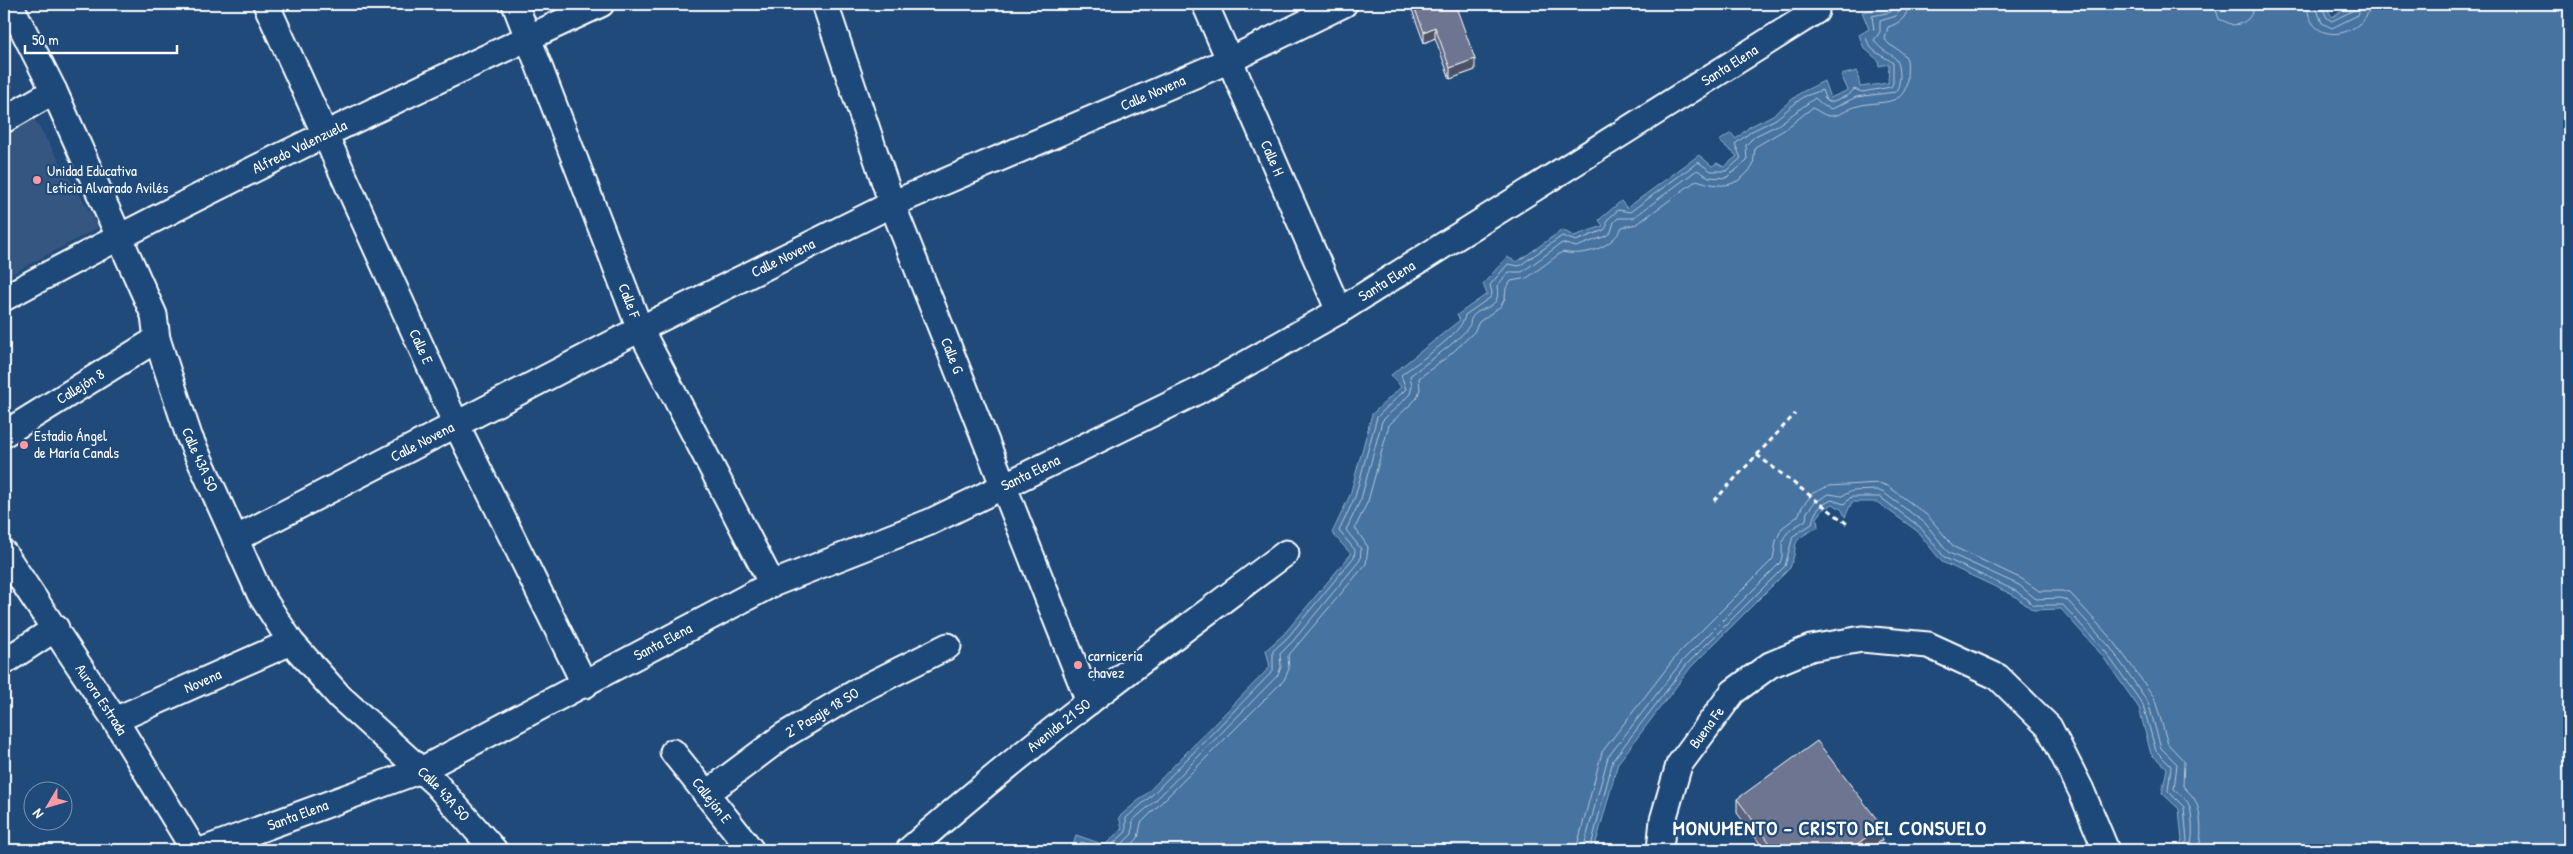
<svg xmlns="http://www.w3.org/2000/svg" width="2573" height="854" font-family="'Patrick Hand',sans-serif">
	<style>
		.built { fill: #365781 }
		.water { fill: #4673a1; stroke: #90abc7 }
		.lines { fill: none; stroke-linecap: round; stroke-linejoin: round }
		.shore { stroke: #b5c7d9; stroke-width: 1 }
		.minor-casing { stroke: #fff; stroke-width: 29 }
		.path { stroke: #fff; stroke-width: 3; stroke-dasharray: 5 4; stroke-linecap: butt }
		.minor { stroke: #1f4a7a; stroke-width: 25 }
		.wall { fill: #5e647d; stroke: #fff }
		.shaded-wall { fill: #4c5166; stroke: #fff }
		.building { fill: #6d7491; stroke: #fff }
		.poi-dot { fill: #ff9aa2; stroke: #1f4a7a; stroke-width: 2 }
		.labels { text-anchor: middle; stroke-width: 4.5; stroke-linejoin: round; paint-order: stroke }
		.street-label { font-size: 15px; fill: #fff; stroke: #1f4a7a }
		.poi-label { font-size: 15px; fill: #fff; stroke: #1f4a7a; text-anchor: start }
		.district-label { font-size: 20px; font-weight: bold; letter-spacing: 1px; fill: #fff; stroke: #1f4a7a }
	</style>
	<rect width="100%" height="100%" fill="#1f4a7a"/>
	<filter id="ink" filterUnits="userSpaceOnUse"><feTurbulence type="fractalNoise" baseFrequency=".02" numOctaves="2"/><feDisplacementMap in="SourceGraphic" scale="10" xChannelSelector="R" yChannelSelector="G"/><feConvolveMatrix kernelMatrix="1 2 1 2 8 2 1 2 1" color-interpolation-filters="sRGB"/></filter>
	<g filter="url(#ink)">
		<path class="built" d="M33 117 99 227 4 278V134Z"/>
		<path class="water" d="M1888 4H2232L2234 7 2239 4H2325L2332 17 2354 4H2569V850H2173L2182 841 2179 809 2162 793 2167 768 2151 754 2139 708 2101 654 2061 609 2033 610 2013 595 1942 562 1917 531 1877 502H1852L1845 517 1842 510 1833 504 1824 509 1817 518 1818 527C1786 544 1801 540 1790 568L1691 667 1618 763 1594 850H1072L1076 835 1105 845 1122 828 1119 817 1146 794 1270 667 1266 650 1284 634 1351 554 1332 533 1350 495 1372 414 1401 387 1391 375 1460 320 1457 315 1487 294 1483 284 1507 257 1517 262 1562 230 1574 236 1603 226 1599 220 1621 201 1627 208 1699 155 1712 166 1717 163 1724 167 1737 156 1719 141 1731 133 1736 139 1749 127 1773 115 1800 93 1824 81 1830 98 1848 90 1841 75 1857 71 1860 87 1888 83 1889 64 1879 66 1878 60 1864 48 1859 35 1869 29 1862 12 1890 7Z"/>
		<g class="lines">
			<path class="shore" d="M2214 4 2219 19 2233 25C2246 24 2253 17 2254 4
				M2307 4C2309 52 2369 34 2370 4
				M2315 4 2322 23 2332 28 2358 15 2362 4
				M2321 4 2327 18 2332 21 2354 10 2356 4
				M1077 850 1081 842 1107 849 1126 832V818L1149 798 1273 671V651L1288 637 1354 557 1355 550 1339 531 1355 497 1377 417 1406 389 1401 375C1416 363 1464 333 1465 315L1491 297 1492 293 1490 285 1508 264 1519 266 1562 236 1576 241 1604 230 1607 226V220L1618 210 1630 212 1698 162 1711 171H1727L1741 158 1735 144 1752 131 1776 119 1803 97 1822 90 1826 101 1831 102 1849 95 1854 89 1862 92 1891 87 1893 83V63C1884 55 1871 54 1866 38L1874 30 1872 16 1891 12 1894 4
				M1116 850 1132 834 1133 820 1154 802 1278 675 1281 667 1280 654 1293 641 1360 560 1361 549 1346 530 1361 499 1382 421 1410 394 1412 386 1410 376C1425 363 1459 342 1469 326 1471 324 1470 321 1471 319 1479 304 1502 312 1497 286L1509 272H1522L1562 243 1576 247 1606 236 1611 232 1614 222 1618 218H1633L1697 170 1709 177 1726 178 1747 161 1746 145 1755 136 1778 125 1815 98 1824 106 1832 109 1856 97 1895 92C1899 87 1899 83 1900 77 1900 49 1886 59 1874 40L1880 32V21L1896 16 1900 4
				M1127 850 1138 838 1141 823 1284 680 1289 669 1288 656 1366 564 1368 547 1355 528 1368 501 1389 425 1417 398 1420 389 1419 378 1451 354 1474 332 1479 322 1501 306 1505 298 1506 288 1511 281 1527 278 1562 252C1583 257 1613 248 1622 227L1637 224 1697 180C1720 188 1736 189 1753 166L1755 147 1784 130 1812 108C1818 110 1822 115 1829 116 1840 117 1848 108 1858 106 1878 100 1906 108 1907 79 1907 73 1908 66 1907 60 1903 48 1890 49 1885 39L1888 27C1900 23 1908 17 1908 4
				M1576 850 1602 752 1677 655 1773 559 1776 541 1782 528 1798 516 1802 507 1813 493 1829 486 1879 483 1888 486 1928 516 1954 547 2022 579 2039 591H2062L2071 594 2115 643 2154 697 2168 744 2184 761 2183 786C2187 791 2193 795 2196 802 2201 813 2203 839 2198 850
				M1583 850 1608 757 1683 660 1780 563C1783 556 1782 553 1782 547 1782 532 1795 527 1806 520L1807 512 1815 502 1829 494 1842 496 1852 491 1877 490 1884 493 1925 523 1949 553 2019 585 2036 599 2060 598 2067 600 2110 647 2148 702 2161 748 2177 764 2174 789C2179 794 2185 798 2188 803 2193 811 2194 843 2189 850
				M1590 850 1613 760 1687 664 1785 566 1793 536 1812 524C1814 511 1820 505 1832 500L1844 504 1851 497H1880L1920 527 1945 558 2016 591 2034 605H2063L2105 651 2143 705 2156 751 2171 766 2168 791 2184 807 2187 841 2180 850"/>
			<g class="minor-casing">
				<g id="minor">
					<path id="s1" d="M10 4 54 91 154 315 157 339 189 436 260 594 291 642 340 697 436 784 494 850"/>
					<path id="s2" d="M266 4 456 424 585 685"/>
					<path id="s3" d="M515 4 640 329 772 584"/>
					<path id="s4" d="M825 4 892 204 1089 702"/>
					<path id="s5" d="M1205 4 1339 311"/>
					<path d="M4 120 54 91"/>
					<path id="s6" d="M4 298C199 193 400 97 601 4"/>
					<path id="s7" d="M4 434 157 339"/>
					<path id="s8" d="M235 539 640 329 892 204 1230 60 1344 4"/>
					<path id="s9" d="M4 553 115 720 194 850"/>
					<path d="M4 662 56 628"/>
					<path id="s10" d="M115 720 291 642"/>
					<path id="s11" d="M673 752 751 850"/>
					<path id="s12" d="M706 794 783 736 860 690 948 646"/>
					<path id="s13" d="M203 850 421 770 772 584 930 522 1198 391 1339 311 1816 11 1812 4"/>
					<path id="s14" d="M909 850C1028 744 1158 649 1286 553"/>
					<path id="s15" d="M1660 850 1663 820 1679 765 1733 692 1770 665 1811 648 1862 639 1928 645 1998 677 2049 727 2081 790 2106 850"/>
				</g>
			</g>
			<path class="path" d="M4 75 12 89
				M1757 455 1850 526
				M1714 501 1795 414"/>
			<use href="#minor" class="minor"/>
		</g>
		<path class="wall" d="M1412 4H1455L1475 70 1450 79 1435 38 1424 43 1412 10Z
			M1737 799 1882 840 1868 850H1765L1737 813Z"/>
		<path class="shaded-wall" d="M1435 27V38L1424 43V32Z
			M1475 59V70L1450 79V68Z
			M1882 826V840L1868 850H1849Z"/>
		<path class="building" d="M1413 4H1455L1475 59 1450 68 1435 27 1424 32Z
			M1817 741 1882 826 1849 850H1775L1737 799Z"/>
	</g>
	<g class="poi-dot">
		<circle cx="37" cy="180" r="5"/>
		<circle cx="24" cy="445" r="5"/>
		<circle cx="1078" cy="665" r="5"/>
	</g>
	<g class="labels">
		<g class="street-label">
			<text dy="5" stroke="none"><textPath href="#s13" startOffset="1721">Santa Elena</textPath></text>
			<text dy="5" stroke="none"><textPath href="#s8" startOffset="1021">Calle Novena</textPath></text>
			<text dy="5" stroke="none"><textPath href="#s6" startOffset="332">Alfredo Valenzuela</textPath></text>
			<text dy="5" stroke="none"><textPath href="#s5" startOffset="168">Calle H</textPath></text>
			<text dy="5" stroke="none"><textPath href="#s8" startOffset="616">Calle Novena</textPath></text>
			<text dy="5" stroke="none"><textPath href="#s13" startOffset="1316">Santa Elena</textPath></text>
			<text dy="5" stroke="none"><textPath href="#s3" startOffset="318">Calle F</textPath></text>
			<text dy="5" stroke="none"><textPath href="#s2" startOffset="376">Calle E</textPath></text>
			<text dy="5" stroke="none"><textPath href="#s4" startOffset="374">Calle G</textPath></text>
			<text dy="5" stroke="none"><textPath href="#s7" startOffset="90">Callejón 8</textPath></text>
			<text dy="5" stroke="none"><textPath href="#s8" startOffset="211">Calle Novena</textPath></text>
			<text dy="5" stroke="none"><textPath href="#s1" startOffset="495">Calle 43A SO</textPath></text>
			<text dy="5" stroke="none"><textPath href="#s13" startOffset="911">Santa Elena</textPath></text>
			<text dy="5" stroke="none"><textPath href="#s13" startOffset="506">Santa Elena</textPath></text>
			<text dy="5" stroke="none"><textPath href="#s10" startOffset="96">Novena</textPath></text>
			<text dy="5" stroke="none"><textPath href="#s9" startOffset="176">Aurora Estrada</textPath></text>
			<text dy="5" stroke="none"><textPath href="#s12" startOffset="142">2° Pasaje 18 SO</textPath></text>
			<text dy="5" stroke="none"><textPath href="#s14" startOffset="195">Avenida 21 SO</textPath></text>
			<text dy="5" stroke="none"><textPath href="#s15" startOffset="134">Buena Fe</textPath></text>
			<text dy="5" stroke="none"><textPath href="#s1" startOffset="915">Calle 43A SO</textPath></text>
			<text dy="5" stroke="none"><textPath href="#s11" startOffset="62">Callejón E</textPath></text>
			<text dy="5" stroke="none"><textPath href="#s13" startOffset="101">Santa Elena</textPath></text>
		</g>
		<g class="poi-label">
			<text x="47" y="176">Unidad Educativa<tspan x="47" dy="17">Leticia Alvarado Avilés</tspan></text>
			<text x="34" y="441">Estadio Ángel<tspan x="34" dy="17">de María Canals</tspan></text>
			<text x="1088" y="661">carniceria<tspan x="1088" dy="17">chavez</tspan></text>
		</g>
		<g class="district-label">
			<text x="1830" y="835">MONUMENTO - CRISTO DEL CONSUELO</text>
		</g>
	</g>
	<rect width="2573" height="854" fill="none" stroke="#1f4a7a" stroke-width="20"/>
	<rect x="10" y="10" width="2553" height="834" fill="none" stroke="#fff" stroke-width="2" filter="url(#ink)"/>
	<g transform="translate(48 806) rotate(232)"><circle r="24" fill="#1f4a7a" stroke="#7992af"/>
	<path d="M0-4L9 19L0 12L-9 19Z" fill="#ff9aa2"/>
	<text y="-8" font-size="14" font-weight="bold" text-anchor="middle" fill="#ffffff">N</text>
	</g>
	<path d="M25 45v8h152v-8" fill="none" stroke="#ffffff" stroke-width="2.5"/>
	<text x="32" y="45" font-size="15" fill="#ffffff" stroke="#1f4a7a" stroke-width="4" paint-order="stroke">50 m</text>
</svg>
